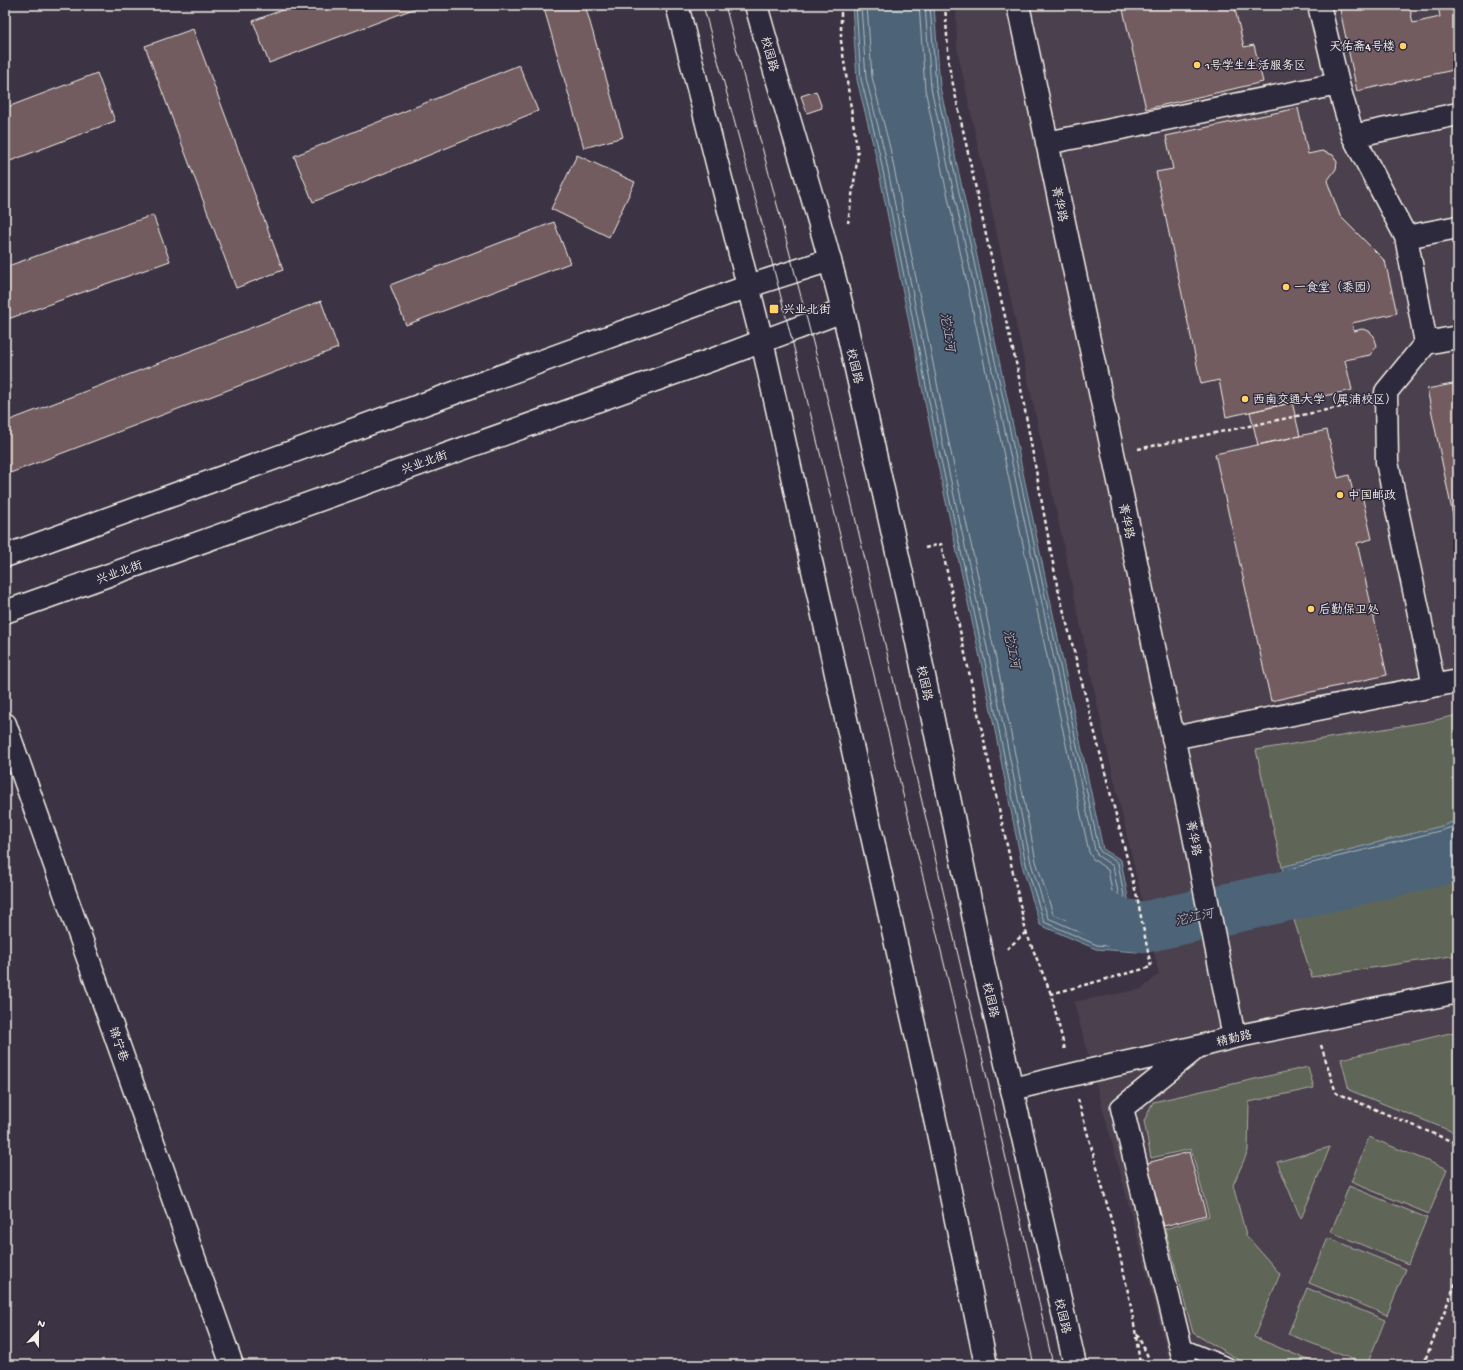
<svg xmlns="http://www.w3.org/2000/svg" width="1463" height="1370" font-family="'Gochi Hand','LXGW WenKai TC',sans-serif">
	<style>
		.built { fill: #4c404d }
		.green { fill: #5f6659; stroke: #aaaca0 }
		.water { fill: #4d6477; stroke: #909ca4 }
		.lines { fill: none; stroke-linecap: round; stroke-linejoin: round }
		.shore { stroke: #b1b9bb; stroke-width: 1 }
		.river { stroke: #4d6477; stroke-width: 51 }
		.building { fill: #725b61; stroke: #f4f1e8 }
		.lane-casing { stroke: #f4f1e8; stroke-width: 16 }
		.street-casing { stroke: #f4f1e8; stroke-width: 25 }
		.secondary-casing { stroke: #f4f1e8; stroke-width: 25 }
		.path { stroke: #f4f1e8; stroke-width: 2.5; stroke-dasharray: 4 3; stroke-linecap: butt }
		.lane { stroke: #2f2a3d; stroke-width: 13 }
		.street { stroke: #2f2a3d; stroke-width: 22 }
		.secondary { stroke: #2f2a3d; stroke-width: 22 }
		.tram { stroke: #f4f1e8; stroke-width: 1 }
		.poi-dot { fill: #ffd166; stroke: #2f2a3d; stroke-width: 1.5 }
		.labels { text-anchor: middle; stroke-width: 3; stroke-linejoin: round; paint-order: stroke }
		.poi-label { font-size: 12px; fill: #f4f1e8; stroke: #2f2a3d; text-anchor: start }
		.street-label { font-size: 12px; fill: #f4f1e8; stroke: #2f2a3d }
		.water-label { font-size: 13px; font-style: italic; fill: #b1b9bb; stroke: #2f2a3d }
	</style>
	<rect width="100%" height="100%" fill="#3c3444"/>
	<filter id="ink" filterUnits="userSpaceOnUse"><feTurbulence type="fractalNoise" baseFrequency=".025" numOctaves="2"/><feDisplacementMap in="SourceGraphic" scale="8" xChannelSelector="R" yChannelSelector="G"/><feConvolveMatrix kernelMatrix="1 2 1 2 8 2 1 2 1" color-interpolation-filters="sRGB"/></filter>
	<g filter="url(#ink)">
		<path class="built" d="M956 5H1458V1365H1170L1150 1284 1074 1002 1142 989 1159 974 1107 749 957 48Z"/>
		<path class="green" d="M1458 715V820L1442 826 1282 867 1256 750 1426 722Z
			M1458 879V955L1312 977 1293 917Z
			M1458 1031V1134L1349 1090 1341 1059Z
			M1308 1067 1314 1088 1249 1102 1248 1151 1233 1185 1246 1235 1280 1274 1254 1337 1320 1365H1248L1193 1333 1165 1229 1209 1216 1191 1149 1151 1158 1144 1121 1153 1102Z
			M1369 1137 1447 1169 1429 1214 1351 1182Z
			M1330 1147 1301 1219 1277 1162Z
			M1349 1186 1427 1218 1408 1264 1331 1232Z
			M1328 1238 1406 1269 1387 1315 1309 1283Z
			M1307 1288 1385 1320 1367 1365 1288 1334Z"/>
		<path class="water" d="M852 5H934L940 87 972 233 1103 849 1121 860 1138 952 1096 949 1040 925 1022 865 984 676 934 447 875 152 857 80Z
			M1458 820V879L1293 917 1282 867 1442 826Z"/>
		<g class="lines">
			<path class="shore" d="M856 5 861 79 879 151 938 446 988 676 1026 864 1044 922 1097 945 1131 948 1133 945 1118 863 1101 852 1099 849 968 234 936 87 930 5
				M861 5 866 78 884 150 943 445 993 675 1031 863 1048 918 1098 940 1125 942 1127 940 1113 866 1098 856 1095 850 963 235 931 88 925 5
				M867 5 872 77 890 148 949 443 999 673 1036 861 1053 914 1100 934 1118 936 1120 933 1108 870 1093 859 1089 852 957 237 943 175 925 89 919 5
				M1458 825 1443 830 1289 869 1287 871 1295 910 1297 912 1458 875
				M1458 830 1445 835 1295 873 1293 875 1299 905 1301 906 1458 870
				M1458 836 1302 877 1300 879 1304 897 1306 899 1458 864"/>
			<path class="river" d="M1074 891 1092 910 1120 924 1145 927 1308 891 1458 856"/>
		</g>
		<path class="building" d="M295 5H424L269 63 253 21Z
			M543 5H585L623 137 584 148Z
			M1122 5H1234L1244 47 1254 45 1263 82 1146 109Z
			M1339 5H1409L1413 23 1440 17 1438 5H1458V69L1357 91Z
			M193 29 283 270 236 288 145 46Z
			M519 65 538 111 313 202 294 156Z
			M97 73 115 121 5 163V108Z
			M816 91 822 108 807 113 801 96Z
			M1298 108 1308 154 1322 151 1333 155 1337 162 1336 169 1327 181 1340 216 1385 261 1397 313 1352 323 1354 331 1362 329 1369 331 1374 336 1377 346 1370 355 1345 360 1352 390 1226 417 1219 380 1201 384 1156 172 1173 169 1166 136Z
			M577 155 635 182 609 237 551 209Z
			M153 215 170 261 8 319 5 309V267Z
			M554 222 570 263 406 325 390 285Z
			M321 301 338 348 5 475V420V422Z
			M1458 383V540L1427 389Z
			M1292 402 1300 436 1258 445 1250 412Z
			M1327 430 1338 478 1349 475 1353 492 1361 491 1372 539 1357 543 1387 675 1271 701 1215 454Z
			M1189 1152 1206 1215 1164 1226 1147 1163Z"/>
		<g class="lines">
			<g class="lane-casing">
				<path id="lane" d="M1180 1345 1229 1365"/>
			</g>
			<g class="street-casing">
				<path id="street" d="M1018 5 1192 826 1234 1037
					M1319 5 1338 84 1353 136 1406 237 1426 343 1386 392 1387 462 1434 685
					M1353 136 1458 114
					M1047 143 1338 84
					M1406 237 1458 227
					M1426 343 1458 337
					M5 724 232 1365
					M1173 738 1458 681
					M1012 1089 1092 1070 1197 1047 1234 1037 1458 992
					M1185 1365 1122 1108 1195 1049"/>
			</g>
			<g class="secondary-casing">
				<path id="secondary" d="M677 5 762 341 937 1128 986 1365
					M756 5C784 107 818 208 843 311L916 637 983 963 1075 1365
					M5 556 749 286 830 260
					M5 612 731 353 843 311"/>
			</g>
			<path class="path" d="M841 5V41L858 155 848 223
				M945 5 949 66 988 244 1017 367 1057 585 1137 897 1151 967 1051 994 1065 1050
				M1138 449 1360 403
				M925 548 941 544 1026 932 1051 994
				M1007 949 1026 932
				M1321 1045 1336 1093 1458 1144
				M1078 1099C1102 1187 1129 1274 1140 1365
				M1137 1334 1152 1365
				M1423 1365 1458 1277"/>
			<use href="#lane" class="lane"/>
			<use href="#street" class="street"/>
			<use href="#secondary" class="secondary"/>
			<path class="tram" d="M703 5 765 235 804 387 951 992 1034 1365
				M725 5 823 381 1027 1248 1053 1365"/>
		</g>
	</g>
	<g class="poi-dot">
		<circle cx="1403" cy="46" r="4"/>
		<circle cx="1197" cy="65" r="4"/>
		<circle cx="1286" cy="287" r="4"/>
		<rect x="769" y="304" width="10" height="10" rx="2"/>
		<circle cx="1245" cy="399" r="4"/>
		<circle cx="1340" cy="495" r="4"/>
		<circle cx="1311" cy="609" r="4"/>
	</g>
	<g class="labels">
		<g class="poi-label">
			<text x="1395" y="50" text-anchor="end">天佑斋4号楼</text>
			<text x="1205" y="69">1号学生生活服务区</text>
			<text x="1294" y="291">一食堂（黍园）</text>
			<text x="783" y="313">兴业北街</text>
			<text x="1253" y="403">西南交通大学（犀浦校区）</text>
			<text x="1348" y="499">中国邮政</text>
			<text x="1319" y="613">后勤保卫处</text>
		</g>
		<g class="street-label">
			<text transform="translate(770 54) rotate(75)" y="4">校园路</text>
			<text transform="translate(1060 204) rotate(78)" y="4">菁华路</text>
			<text transform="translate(855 366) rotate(77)" y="4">校园路</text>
			<text transform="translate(424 462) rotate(-20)" y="4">兴业北街</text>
			<text transform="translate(1127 521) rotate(78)" y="4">菁华路</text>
			<text transform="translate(119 572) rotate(-20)" y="4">兴业北街</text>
			<text transform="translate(925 683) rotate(78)" y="4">校园路</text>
			<text transform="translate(1194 838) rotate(79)" y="4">菁华路</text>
			<text transform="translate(991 1000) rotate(77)" y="4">校园路</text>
			<text transform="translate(1234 1038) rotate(-13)" y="4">精勤路</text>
			<text transform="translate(119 1044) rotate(71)" y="4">锦宁巷</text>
			<text transform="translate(1063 1316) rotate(77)" y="4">校园路</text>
		</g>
		<g class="water-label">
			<text transform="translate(949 332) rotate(81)" y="5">沱江河</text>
			<text transform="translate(1013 649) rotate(78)" y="5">沱江河</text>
			<text transform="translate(1194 916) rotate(-13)" y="5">沱江河</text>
		</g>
	</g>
	<rect width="1463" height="1370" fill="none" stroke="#2f2a3d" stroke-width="20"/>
	<rect x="10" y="10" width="1443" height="1350" fill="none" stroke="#f4f1e8" stroke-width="1.5" filter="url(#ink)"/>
	<g transform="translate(38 1332) rotate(22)" stroke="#2f2a3d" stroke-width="3" paint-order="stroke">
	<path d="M0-3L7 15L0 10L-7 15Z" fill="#f4f1e8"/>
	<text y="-6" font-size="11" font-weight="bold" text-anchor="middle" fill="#f4f1e8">N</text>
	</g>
</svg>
